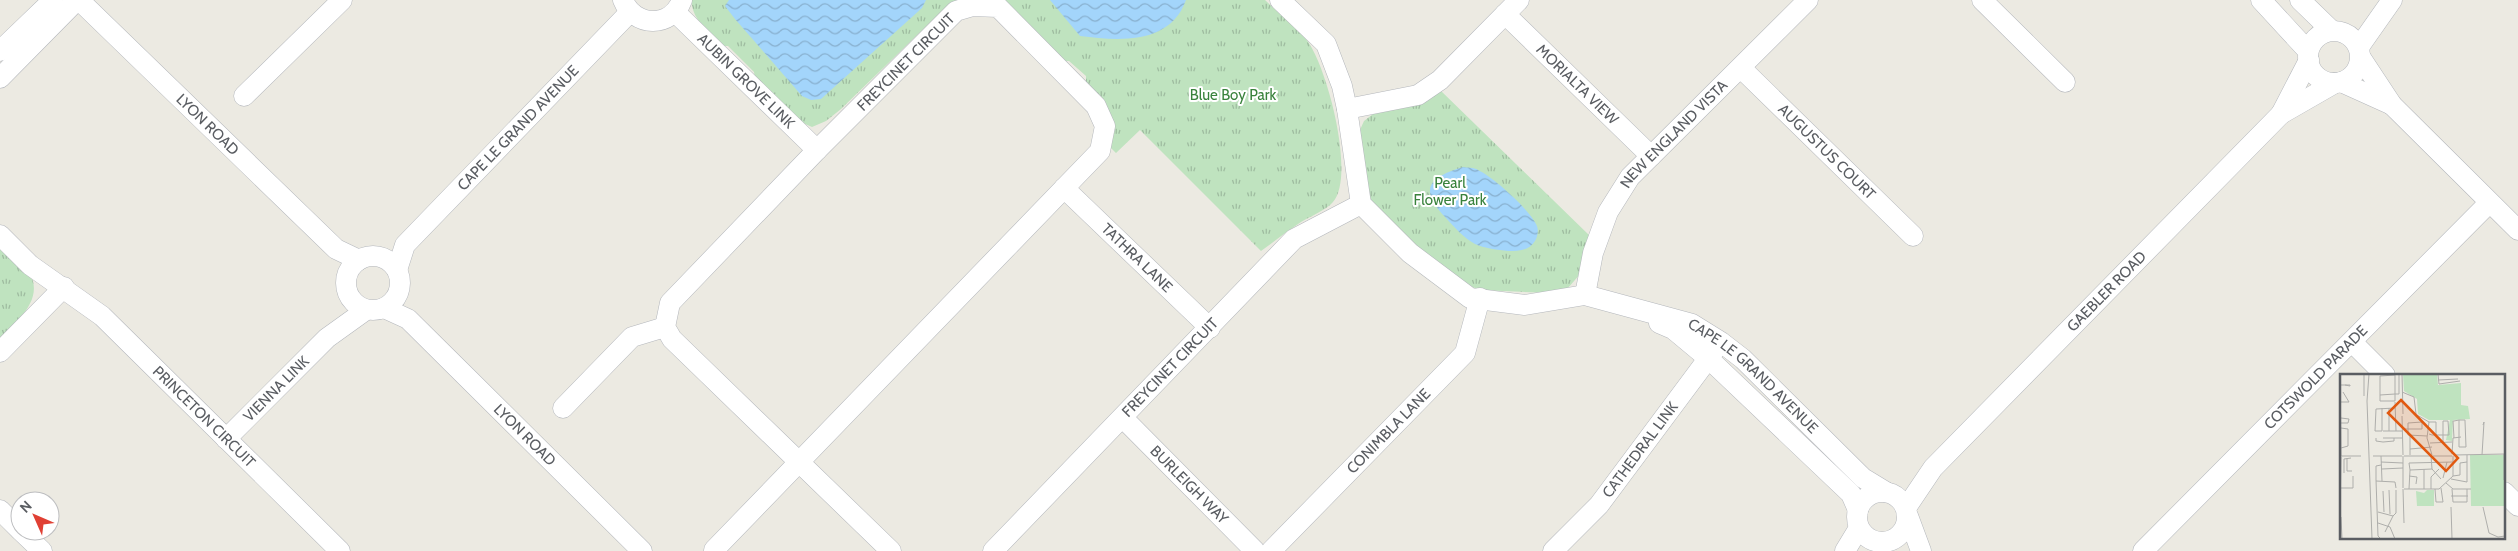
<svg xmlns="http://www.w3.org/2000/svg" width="2518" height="551" font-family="Cabin,sans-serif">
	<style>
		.grass { fill: url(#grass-tufts) }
		.water { fill: url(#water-waves) }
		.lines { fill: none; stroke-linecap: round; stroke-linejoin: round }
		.minor-casing { stroke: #b4b7bc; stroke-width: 21 }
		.minor { stroke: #fff; stroke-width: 20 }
		.labels { text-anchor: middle; stroke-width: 4; stroke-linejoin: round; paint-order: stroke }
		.street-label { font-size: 15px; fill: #5a5d62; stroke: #fff }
		.park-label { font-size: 15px; fill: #39823c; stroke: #fff }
		.inset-road { fill: none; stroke: #aeaeab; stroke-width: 1 }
		.view { fill: #e15910; fill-opacity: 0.15; stroke: #e15910; stroke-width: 2.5 }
		.inset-edge { fill: none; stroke: #5a5d62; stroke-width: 2.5 }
	</style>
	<defs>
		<pattern id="grass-tufts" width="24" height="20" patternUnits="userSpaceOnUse" patternTransform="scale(1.25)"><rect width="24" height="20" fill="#bfe3bf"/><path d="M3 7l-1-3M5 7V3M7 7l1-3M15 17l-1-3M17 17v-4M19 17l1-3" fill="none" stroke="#9ebb9f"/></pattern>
		<pattern id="water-waves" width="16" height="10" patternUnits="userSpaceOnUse" patternTransform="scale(1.25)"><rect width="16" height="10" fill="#a3d5fb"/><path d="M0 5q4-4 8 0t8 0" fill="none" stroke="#88b0cf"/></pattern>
	</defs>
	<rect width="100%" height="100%" fill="#eceae2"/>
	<path class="grass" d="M692 0H963L949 4 841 109 826 121 812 127 796 120 755 79 754 72 728 46H722C711 34 690 18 692 0Z
		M997 0H1265C1278 13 1294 25 1306 39 1327 65 1356 176 1333 202 1326 210 1311 216 1301 222 1287 231 1274 242 1261 251L1140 130 1116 153 1110 147 1086 87V76L1069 61H1060Z
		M1439 89 1590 236 1581 273 1568 288 1550 293 1480 290 1455 280 1377 212 1370 198 1359 132 1364 121 1373 114Z
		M0 245C9 254 25 265 31 276 43 301 15 323 0 338Z"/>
	<path class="water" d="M729 0H926L922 8 821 99 811 100 802 96 735 19 725 6Z
		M1050 0H1186C1170 45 1119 41 1080 36Z
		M1463 167C1467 168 1474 167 1478 170 1493 177 1528 208 1536 224 1539 229 1538 236 1535 241 1529 251 1518 251 1508 251 1498 250 1484 248 1475 244 1464 238 1454 227 1446 218 1419 190 1427 178 1463 167Z"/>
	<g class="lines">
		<g class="minor-casing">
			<g id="minor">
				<path id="s1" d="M79 0 336 249 359 260"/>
				<path d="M623 0C634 27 671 29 682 0"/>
				<path id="s2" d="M1280 0 1326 44 1342 86 1347 109 1361 204 1410 253 1470 298 1525 305 1585 295 1692 324 1721 342 1743 359 1863 478 1886 492"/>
				<path d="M1982 0 2065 82"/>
				<path d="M2261 0 2308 51"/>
				<path d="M2300 0 2331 30"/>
				<path id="s3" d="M675 12 817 150"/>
				<path id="s4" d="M1505 14 1651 156"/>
				<circle cx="2334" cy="57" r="26"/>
				<path d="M2359 47 2392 0"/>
				<path d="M0 51 53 0"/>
				<path d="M2361 58 2392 105 2518 230"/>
				<path id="s5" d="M1741 68 1913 236"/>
				<path d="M0 78 77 0"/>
				<path d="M2341 82 2392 105"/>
				<path d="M244 96 342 0"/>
				<path d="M1347 109 1418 95 1440 80 1519 0"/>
				<path d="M2281 114 2309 60"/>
				<path id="s6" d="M1064 188 1210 328"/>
				<path id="s7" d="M0 235 30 265 102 316 340 551"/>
				<circle cx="373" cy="283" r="27"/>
				<path id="s8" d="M397 270 405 245 630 12"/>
				<path id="s9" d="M1585 295 1593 253 1608 212 1630 177 1808 0"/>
				<path id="s10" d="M384 308 408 319 642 551"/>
				<path d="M1659 323 1673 329 1709 359 1851 494 1858 510"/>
				<path d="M2352 342 2385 375"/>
				<path d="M0 352 64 287"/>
				<path d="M563 408 632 337 665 327"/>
				<path id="s11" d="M1123 418 1255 551"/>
				<path id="s12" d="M226 439 327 338 366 310"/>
				<circle cx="1882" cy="517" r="25"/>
				<path d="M2504 492 2518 506"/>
				<path id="s13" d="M1906 508 1933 468 2281 114 2335 83"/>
				<path d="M0 510 20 530"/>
				<path d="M1908 516 1921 551"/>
				<path d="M21 531 42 551"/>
				<path d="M714 550 1100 151 1105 126 1096 106 998 7 973 6 956 11 817 150 670 303 665 327 672 339 891 551"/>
				<path id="s14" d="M993 551 1294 239 1361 204"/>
				<path id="s15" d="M1271 551 1465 353 1480 298"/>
				<path id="s16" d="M1553 551 1599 505 1716 348"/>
				<path d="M1845 551 1859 528"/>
				<path id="s17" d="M2143 551 2489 203"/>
			</g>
		</g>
		<use href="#minor" class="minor"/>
	</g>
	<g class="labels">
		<g class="street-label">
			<text transform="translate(906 62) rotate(-45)" y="5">FREYCINET CIRCUIT</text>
			<text dy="5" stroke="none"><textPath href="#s3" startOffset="99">AUBIN GROVE LINK</textPath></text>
			<text dy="5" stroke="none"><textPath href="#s4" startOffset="101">MORIALTA VIEW</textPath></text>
			<text dy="5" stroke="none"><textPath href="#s1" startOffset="179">LYON ROAD</textPath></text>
			<text dy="5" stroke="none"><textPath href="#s8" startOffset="189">CAPE LE GRAND AVENUE</textPath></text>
			<text dy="5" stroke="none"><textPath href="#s9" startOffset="189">NEW ENGLAND VISTA</textPath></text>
			<text dy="5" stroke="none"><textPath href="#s5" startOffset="120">AUGUSTUS COURT</textPath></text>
			<text dy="5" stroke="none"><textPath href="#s6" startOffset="101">TATHRA LANE</textPath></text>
			<text dy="5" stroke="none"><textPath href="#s13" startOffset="296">GAEBLER ROAD</textPath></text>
			<text dy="5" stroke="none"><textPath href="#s14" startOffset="255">FREYCINET CIRCUIT</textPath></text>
			<text dy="5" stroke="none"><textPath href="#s17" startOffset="245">COTSWOLD PARADE</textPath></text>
			<text dy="5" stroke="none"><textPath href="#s2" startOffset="680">CAPE LE GRAND AVENUE</textPath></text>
			<text dy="5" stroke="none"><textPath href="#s12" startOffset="71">VIENNA LINK</textPath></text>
			<text dy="5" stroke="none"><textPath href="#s7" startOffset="274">PRINCETON CIRCUIT</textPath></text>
			<text dy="5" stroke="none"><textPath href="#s15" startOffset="168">CONIMBLA LANE</textPath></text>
			<text dy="5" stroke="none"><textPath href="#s10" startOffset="191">LYON ROAD</textPath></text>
			<text dy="5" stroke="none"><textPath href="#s16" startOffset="134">CATHEDRAL LINK</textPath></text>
			<text dy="5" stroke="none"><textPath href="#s11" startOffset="94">BURLEIGH WAY</textPath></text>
		</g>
		<g class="park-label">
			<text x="1233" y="100">Blue Boy Park</text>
			<text x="1450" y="188">Pearl<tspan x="1450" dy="17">Flower Park</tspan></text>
		</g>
	</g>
	<g transform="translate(2340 374)">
		<rect width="165" height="165" fill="#eceae2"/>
		<path d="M63 0H97L98 11 121 9V31L128 32 130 45 113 46 112 67 106 66 110 46H89L78 40 77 25 64 17ZM87 116H94V132H77L76 117 84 119Z" fill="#bfe3bf"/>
		<path d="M130 81H164V132H131Z" fill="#bfe3bf"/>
		<path class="inset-road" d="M0 0 1 82M24 0V22M29 0 27 27 32 165M62 0 63 40M98 0 99 10 120 7M98 6 118 5M0 11H10V12L5 11M62 18 74 23 76 40M55 20H59V0M40 21 55 20M55 27H40V2L55 1M55 27V1M1 28H9L3 18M55 28 56 57M42 34V57M49 34V57M77 41 89 48H96V61M62 42 63 81M1 44 9 45 8 49H1M89 48 87 64 92 81M1 54 8 55V72L1 74M64 55H82V48L68 49V61L87 62M42 57H35L36 35 55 34M43 57H62M89 60 92 61H109L108 47H103V68M70 62V81M36 64V67L43 68 54 67V64M43 64H63M114 64 113 47H114L119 46H125V47L126 73H119V46M90 69 112 68M70 75 92 73M112 80 113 64 121 63M164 80V106M114 81 165 80M142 81 144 48 143 51M1 82H21M33 82H62M41 82 42 107M63 82V114M64 82H91M91 82 92 95 101 105M93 82H112M7 84V97H12M41 88 63 89M41 91 36 92V106L38 162 41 165M42 95 63 94M92 95 70 96 69 89 113 88M4 99V85L11 84M69 102 77 103 76 110M113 102 120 101V89L127 88M103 104 107 88M111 105 127 108V81M36 107 55 108 56 114M106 109 113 115H131M1 114H13V102M63 115 64 149M64 115H99L113 102V82M69 115 70 96M84 115V95M91 115V103L99 95M95 115 96 128H103L101 114M112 115 113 128H127V115M49 116 50 140M43 117 44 138M111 122H128M111 133 112 165M143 133 149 159 158 163 165 162M38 138 53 142 45 158M53 142 56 139V116M1 143 2 165M0 144 1 83M38 149 50 153 55 165"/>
		<path class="view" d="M61 26 118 84 106 97 48 39Z"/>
		<rect width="165" height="165" class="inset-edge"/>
	</g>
	<g transform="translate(35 516) rotate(315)"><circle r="24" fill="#ffffff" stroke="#bdbec0"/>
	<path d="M0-4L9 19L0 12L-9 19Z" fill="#e04034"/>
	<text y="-8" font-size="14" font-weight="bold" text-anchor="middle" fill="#5a5d62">N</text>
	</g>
</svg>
